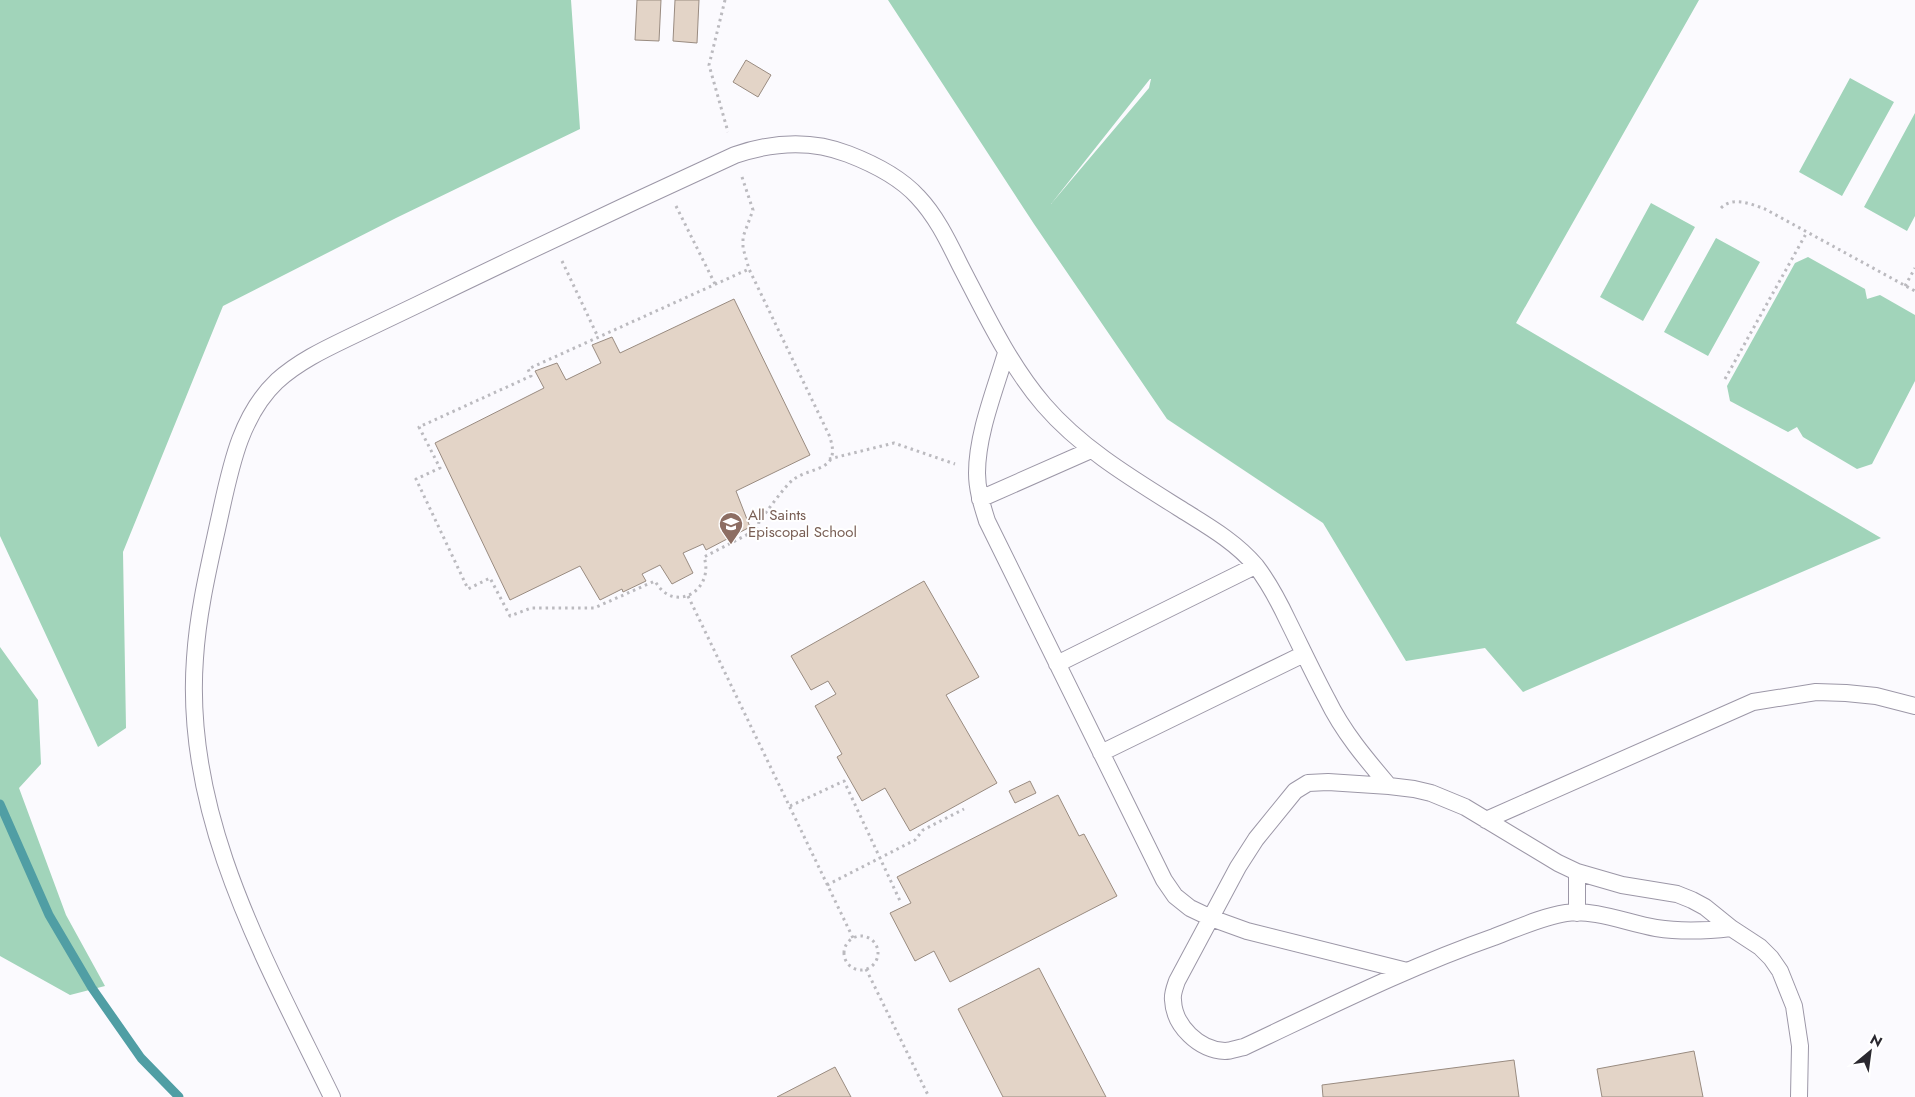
<svg xmlns="http://www.w3.org/2000/svg" width="1915" height="1097" font-family="Jost,sans-serif">
	<style>
		.green { fill: #a1d4ba; fill-rule: evenodd }
		.lines { fill: none; stroke-linecap: round; stroke-linejoin: round }
		.stream { stroke: #509ea4; stroke-width: 9 }
		.building { fill: #e3d4c7; stroke: #998b80 }
		.lane-casing { stroke: #9c97a7; stroke-width: 18 }
		.path { stroke: #bbbabf; stroke-width: 3; stroke-dasharray: 2.5 4; stroke-linecap: butt }
		.lane { stroke: #fff; stroke-width: 16 }
		.labels { text-anchor: middle; stroke-width: 4; stroke-linejoin: round; paint-order: stroke }
		.education-label { font-size: 15px; fill: #785e54; stroke: #fff; text-anchor: start }
	</style>
	<rect width="100%" height="100%" fill="#fbfafe"/>
	<path class="green" d="M0 0H571L580 129 396 218 223 306 123 552 126 728 98 747 0 536Z
		M888 0H1699L1516 323 1881 538 1523 692 1485 648 1406 661 1323 523 1167 419 1034 224ZM1151 79 1149 88 1051 204 1150 79Z
		M1850 78 1894 102 1842 196 1799 172Z
		M1915 113V216L1907 231 1864 207Z
		M1651 203 1695 227 1643 321 1600 297Z
		M1716 238 1760 262 1708 356 1664 332Z
		M1808 257 1865 289 1867 299 1880 295 1915 315V381L1872 464 1857 469 1803 437 1797 427 1788 432 1730 401 1727 386 1795 263Z
		M0 647 38 700 41 764 19 788 66 915 105 986 70 995 0 956Z"/>
	<g class="lines">
		<path class="stream" d="M0 804 49 915 92 988 141 1058 179 1097"/>
	</g>
	<path class="building" d="M637 0H661L659 41 635 40Z
		M675 0H699L697 43 673 41Z
		M746 60 771 75 758 97 733 82Z
		M734 299 810 455 736 491 750 527 706 550 703 544 683 553 693 573 672 584 660 565 642 574 646 581 623 592 622 589 600 600 580 566 510 600 435 443 544 388 535 371 557 363 566 380 601 363 592 345 612 337 620 353Z
		M924 581 979 677 946 695 997 783 910 831 885 788 862 801 837 757 842 754 815 706 836 694 828 681 811 690 791 656Z
		M1030 781 1036 793 1015 803 1009 791Z
		M1058 795 1079 836 1084 834 1117 896 950 982 934 951 915 961 890 913 911 903 897 877Z
		M1039 968 1106 1097H1003L958 1009Z
		M1694 1051 1703 1097H1602L1597 1069Z
		M1514 1060 1519 1097H1323L1322 1085Z
		M835 1067 851 1097H777Z"/>
	<g class="lines">
		<g class="lane-casing">
			<path id="lane" d="M1006 353C995 390 977 434 977 473 977 490 982 505 987 521L1164 880 1175 896 1190 908 1211 918 1247 931 1407 971
				M980 499 1091 450
				M1057 664 1255 566
				M1101 753 1304 654
				M1486 820 1753 702 1816 692 1846 693 1876 696 1915 706
				M1577 913V872
				M1731 928C1706 931 1681 932 1656 928 1627 923 1596 909 1566 913 1541 917 1518 928 1494 937 1408 967 1327 1008 1244 1047 1238 1048 1231 1051 1225 1051 1199 1050 1174 1026 1173 1000 1172 994 1175 987 1177 981L1238 867 1256 839 1295 791 1308 783 1328 782 1389 786 1414 789 1431 793 1465 807 1558 863 1577 872 1622 885 1677 894 1692 900 1705 907 1731 928 1760 947 1771 958 1780 971 1794 1006 1800 1046 1799 1097
				M332 1097C265 959 183 817 195 658 198 611 209 566 219 520 230 471 239 417 277 381 298 362 323 350 348 338 371 327 394 316 417 305 522 254 628 204 735 155 773 142 810 139 848 154 874 164 900 177 918 197 937 217 949 243 961 267 986 315 1009 364 1044 405 1081 448 1131 478 1179 508 1206 525 1235 541 1256 566 1269 583 1279 602 1288 621 1301 647 1313 673 1327 699 1343 732 1366 759 1389 786"/>
		</g>
		<path class="path" d="M725 0 709 65 728 132
			M742 177 753 210 743 237V248L749 269 829 435C843 472 812 466 794 479 786 484 767 512 759 521L758 529 704 557C715 590 674 615 655 581L594 608H531L510 616 490 578 468 589 416 479 440 468 419 427 531 376 528 369 749 269
			M676 206 715 284
			M1721 208C1733 196 1751 204 1765 209L1915 291
			M562 261 598 337
			M1905 286 1915 268
			M1725 379 1807 232
			M829 459 894 443 955 464
			M688 596 853 938
			M790 806 844 781 901 903
			M827 885 915 840 923 830 964 809
			M844 953a17 17 0 1 1 34 0a17 17 0 1 1-34 0Z
			M866 969 929 1097"/>
		<use href="#lane" class="lane"/>
	</g>
	<defs>
		<g id="school-pin" transform="scale(1.25)"><path d="M0 17L-7.5 6A9.5 9.5 0 1 1 7.5 6Z" fill="#8d6e63" stroke="#fff"/><path d="M0-5L7-2L0 1L-7-2ZM-4 1L0 2.5L4 1V4Q0 6-4 4Z" fill="#fff"/></g>
	</defs>
	<g fill-rule="evenodd">
		<use href="#school-pin" x="731" y="524"/>
	</g>
	<g class="labels">
		<g class="education-label">
			<text x="748" y="520">All Saints<tspan x="748" dy="17">Episcopal School</tspan></text>
		</g>
	</g>
	<g transform="translate(1870 1052) rotate(29)" stroke="#ffffff" stroke-width="4" paint-order="stroke">
	<path d="M0-4L9 19L0 12L-9 19Z" fill="#2a282f"/>
	<text y="-8" font-size="14" font-weight="bold" text-anchor="middle" fill="#2a282f">N</text>
	</g>
</svg>
